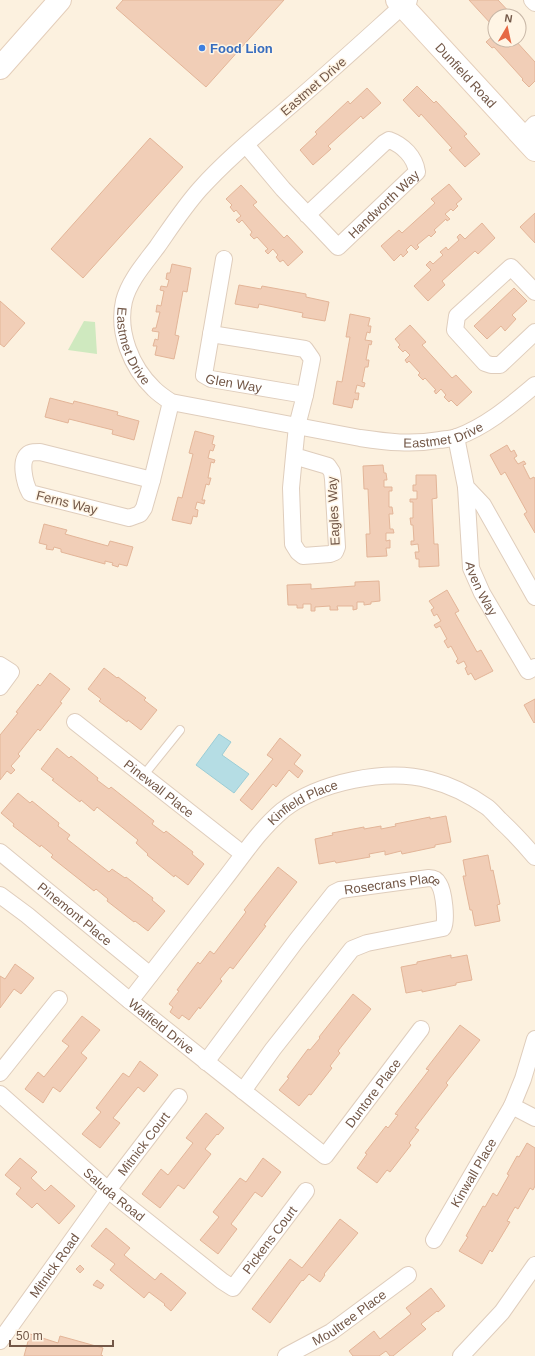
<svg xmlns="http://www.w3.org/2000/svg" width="535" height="1356" font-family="Arial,sans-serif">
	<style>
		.green { fill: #cfe9bf }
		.water { fill: #b5dde4; stroke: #9bcdd6 }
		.building { fill: #f1ceb7; stroke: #e3b598 }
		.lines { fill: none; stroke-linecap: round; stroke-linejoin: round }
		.lane-casing { stroke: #dfcdbc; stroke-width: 10 }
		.street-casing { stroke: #dfcdbc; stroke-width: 18 }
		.secondary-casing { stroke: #e4ceba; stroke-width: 24 }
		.lane { stroke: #fff; stroke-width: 8 }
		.street { stroke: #fff; stroke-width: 16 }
		.secondary { stroke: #fff; stroke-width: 22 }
		.shop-dot { fill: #3f7fe0; stroke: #fff5e5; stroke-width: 1.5 }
		.labels { text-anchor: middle; stroke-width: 3; stroke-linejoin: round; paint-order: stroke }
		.shop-label { font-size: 13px; font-weight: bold; fill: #366cbe; stroke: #fff5e5; text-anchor: start }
		.street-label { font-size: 13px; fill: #725747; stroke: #fff5e5 }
	</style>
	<rect width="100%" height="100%" fill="#fcf1df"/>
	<path class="green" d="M84 321 95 322 97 354 68 350Z"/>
	<path class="water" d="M219 734 231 742 222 755 249 774 234 793 196 765Z"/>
	<path class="building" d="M123 0H284L206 87 116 8Z
		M469 0H498L513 16H495V31L491 26 492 25Z
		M495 34V40H515L535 62V81L529 87 522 80 523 79 494 47 492 48 486 42Z
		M417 86 434 103 436 101 467 134 464 136 480 154 465 167 449 150 452 148 421 114 419 117 403 100Z
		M367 88 381 103 363 119 361 116 328 146 331 149 313 165 300 150 317 134 315 132 348 101 350 104Z
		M150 138 183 167 83 278 51 249Z
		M449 184 462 199 456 204 458 206 453 211 451 209 445 214 450 219 447 221 446 219 434 230 436 232 431 237 429 235 417 245 419 247 416 250 411 245 406 250 408 252 403 257 401 254 394 261 381 246 399 230 402 233 435 203 431 199Z
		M241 185 257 202 253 205 284 238 287 235 303 252 288 266 283 260 280 262 276 257 278 255 273 249 268 254 265 251 268 249 257 237 254 239 250 235 252 232 242 220 239 223 236 220 241 216 236 210 234 212 230 207 232 205 226 199Z
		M535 213V243L520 227Z
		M482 223 495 238 478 254 475 251 442 281 445 285 428 301 414 286 431 270 426 265 430 261 433 264 443 255 440 252 446 247 448 250 459 240 457 237 460 234 465 239Z
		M172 264 191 268 187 292 183 291 175 335 179 336 174 359 155 355 157 346H153L155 339 158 340 159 332 152 331 153 328H156L160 312H156L157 305 161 306 164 291 160 290 161 286 167 287 169 280 166 279 167 273H170Z
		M239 285 261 289 262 286 306 294V297L329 302 325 321 302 317 303 313 259 304 258 308 235 304Z
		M514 288 527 301 512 315 516 319 505 331 501 326 487 339 474 326Z
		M0 301 25 323 4 347 0 344Z
		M350 314 370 318 368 326H371L370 333 367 332 365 340 372 341 371 345 369 344 366 360H369L368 367H365L362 382 365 383 364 387 357 385 355 393H359L358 400 354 399 352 408 333 404 337 381 342 382 350 337H346Z
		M410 325 426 342 422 345 452 378 456 375 472 392 457 406 451 400 449 402 444 397 446 395 441 389 436 394 434 391 436 390 425 378 423 380 418 375 420 373 409 361 407 363 405 360 410 355 405 350 403 352 398 347 400 345 395 339Z
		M50 398 73 404 74 401 118 412 117 415 139 421 134 440 112 434 113 430 69 419 68 423 45 417Z
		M195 431 214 436 212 444 215 445 213 451 210 450 208 458 215 460 214 463 211 462 208 478H211L209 485 206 484 202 500H205L204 504 197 502 195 509 198 510 197 517 193 516 191 524 172 520 178 497 182 498 193 454 189 453Z
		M507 445 511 452 514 450 517 456 514 458 518 464 524 461 526 464 523 465 530 479 534 477 535 479V533L524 514 527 512 505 472 501 475 490 455Z
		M383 465 384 473H386L387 480H384V487H392V491H389V507H392L393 514H389L390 529H393L394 533H386V541L390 540V548H386L387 556 367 557 366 534H370L368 489H364L363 466Z
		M416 475H436L437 498 432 499 434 544H438L439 566 419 567V559H416L415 552H419L418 544 411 545V541H414L413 525H411L410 518H413V502H410V499H417V491H413V485H416Z
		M44 524 67 530 65 534 108 546 110 541 133 547 127 566 119 564 118 567 112 565 113 563 105 561V564L61 552V549L54 547 53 550 46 549 47 545 39 543Z
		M379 581 380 601 371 602V604L364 605V602H357V609L353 610V606H337L338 610H330V606L315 607V611H311V604H303V608H297V605H288L287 585 311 584V589L355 586V582Z
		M447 590 459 611 455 613 477 652 481 650 493 671 475 680 471 673 468 675 465 668 467 667 464 661 458 664 456 661 458 659 451 646 448 648 444 641 447 639 440 626 436 628 434 625 441 621 437 614 434 616 431 610 434 608 429 601Z
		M104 668 117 678 118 677 146 698 144 700 157 710 141 730 128 720 127 722 99 701 101 699 88 689Z
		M50 673 70 689 60 702 62 703 40 731 38 729 18 754 20 756 11 766 15 770 11 774 7 771 0 780V735L18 713 16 712 38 684 40 686Z
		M535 699V722L534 723 524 705Z
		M280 738 301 755 294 764 303 771 298 778 289 770 276 787 273 784 252 810 240 800 273 759 267 755Z
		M57 748 69 758 71 756 98 778 97 780 109 789 111 787 154 821 152 824 164 833 166 831 193 852 192 854 204 864 188 885 175 875 174 877 147 855 148 854 136 843 138 840 97 807 94 811 81 800 80 802 52 780 54 779 41 769Z
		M18 793 30 803 32 801 59 823 58 826 70 835 67 839 109 872 112 869 125 878 126 877 153 898 152 900 165 911 148 931 135 921 134 922 107 901 108 899 96 889 94 891 51 857 53 855 41 845 40 847 13 826 14 824 1 813Z
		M446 816 451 842 435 845V847L402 854 401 851 385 855V851L369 854 370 857 336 863 335 861 319 864 315 839 333 835 332 833 364 827V829L381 826V829L396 826 395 824 430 817V819Z
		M488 855 491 871 493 870 500 904 497 905 500 921 475 926 472 910H470L463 876H466L463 860Z
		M278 867 297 882 264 925 266 926 233 969 230 967 220 979 222 981 200 1009 199 1007 189 1020 182 1015 179 1019 170 1012 173 1007 169 1004 179 991 177 990 198 962 200 964 210 951 214 954 246 912 244 910Z
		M451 955V958L467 955 472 980 456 983V985L422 992V990L406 993 401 967 417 964V962Z
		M15 964 34 978 21 994 14 989 0 1008V976L5 979Z
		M353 994 371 1009 338 1051 340 1053 330 1066 332 1068 311 1095 309 1094 299 1106 279 1090 289 1078 287 1077 308 1049 310 1050 320 1038 319 1037Z
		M82 1016 100 1030 81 1053 87 1058 60 1092 53 1087 43 1103 25 1089 38 1072 44 1077 69 1046 62 1041Z
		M460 1025 480 1040 446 1083 448 1085 415 1128 419 1130 409 1143 411 1145 390 1172 387 1170 377 1183 357 1168 367 1154 365 1153 386 1126 388 1128 398 1115 395 1114 429 1070 426 1069Z
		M140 1061 158 1075 144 1092 138 1087 113 1118 120 1123 100 1148 82 1134 101 1112 96 1108 123 1073 129 1077Z
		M206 1113 224 1128 218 1135 217 1134 205 1149 211 1154 184 1189 178 1185 160 1208 142 1194 161 1169 168 1175 193 1143 186 1138Z
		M527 1143 535 1148V1186L533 1190 530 1188 518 1209 515 1207 507 1221 510 1222 492 1252 490 1250 482 1264 459 1251 468 1237 466 1236 483 1206 485 1207 493 1193 497 1196 509 1175 507 1174 517 1156 519 1157Z
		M20 1158 37 1172 31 1178 45 1191 51 1185 75 1206 59 1224 37 1203 32 1208 16 1194 21 1188 5 1175Z
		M263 1158 281 1172 262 1197 255 1192 231 1224 237 1229 218 1254 200 1240 219 1217 213 1212 240 1178 246 1182Z
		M340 1219 358 1233 324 1274 325 1275 320 1282 309 1274 303 1281 302 1280 270 1323 252 1309 290 1259 302 1268Z
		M106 1228 130 1248 124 1255 155 1280 161 1273 186 1293 171 1311 164 1305 165 1304 149 1292 144 1298 110 1270 115 1264 91 1246Z
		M80 1265 84 1269 80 1273 76 1269Z
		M97 1280 104 1285 101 1289 93 1285Z
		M431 1288 445 1306 438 1312 437 1311 421 1324 426 1329 393 1356H390L386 1351 379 1356H353L349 1351 374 1331 380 1339 411 1314 406 1308Z
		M30 1334 58 1343 60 1336 103 1348 101 1355 103 1356H24Z"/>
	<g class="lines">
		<g class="lane-casing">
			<path id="lane" d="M143 776 180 730"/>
		</g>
		<g class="street-casing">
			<g id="street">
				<path id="s1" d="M409 0C369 36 330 72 289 107 259 133 227 159 200 189 184 207 171 227 157 247 145 263 129 281 124 301 117 332 131 367 154 389 159 394 165 398 171 402L360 438C387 442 412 445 439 440 445 439 451 439 457 437 487 426 511 405 535 385"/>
				<path d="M532 0 535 3"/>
				<path d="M523 137 535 124"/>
				<path id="s2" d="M246 145 283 189 338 247 417 172C415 157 403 145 389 140L384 143 307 215"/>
				<path id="s3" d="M224 259 204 375 211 379 305 395"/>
				<path d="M535 292 511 267 457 316 455 330 485 363 491 365H500L535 332"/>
				<path d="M211 334 305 349 312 359 305 395 297 426 294 456 291 488 293 544 298 552 303 556 330 554 335 552 337 547 333 479 332 472 328 466 294 456"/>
				<path d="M456 437 466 487 483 505 535 597"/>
				<path d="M40 452 152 480 144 508 140 514 129 518 30 493C25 484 18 459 30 453 33 452 37 452 40 452Z"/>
				<path d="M152 480 171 402"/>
				<path id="s4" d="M466 487 471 568 482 593 528 671 535 667"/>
				<path d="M0 665 11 672 0 687"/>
				<path id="s5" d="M75 722 243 854"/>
				<path id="s6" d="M0 852 150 975"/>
				<path id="s7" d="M0 895 27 915 130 1001 325 1156 421 1029"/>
				<path id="s8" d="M130 1001C161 961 192 921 223 881 242 857 259 830 283 810 319 782 386 768 430 780 450 785 470 795 487 807 492 811 496 816 500 820 513 832 524 844 535 857"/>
				<path id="s9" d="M206 1062 296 941 334 893 340 890 429 878C434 878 437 880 439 884 444 892 447 921 443 928L367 943 352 949 273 1049 243 1091"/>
				<path d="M0 1073 59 999"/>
				<path id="s10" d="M0 1094 108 1190 222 1281 233 1288 306 1191"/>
				<path d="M512 1106 535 1118"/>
				<path id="s11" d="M434 1240 512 1106 523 1079 535 1039"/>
				<path id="s12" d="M0 1341 108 1190 179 1097"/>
				<path id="s13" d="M286 1356 331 1332 408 1275"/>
				<path d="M461 1356 502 1312 535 1265"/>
			</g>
		</g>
		<g class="secondary-casing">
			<g id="secondary">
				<path id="s14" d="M397 0 535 150"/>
				<path d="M0 68 60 0"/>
			</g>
		</g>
		<use href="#lane" class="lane"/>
		<use href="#street" class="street"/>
		<use href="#secondary" class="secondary"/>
	</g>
	<circle class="shop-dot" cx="202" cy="48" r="4"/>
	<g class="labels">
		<g class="shop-label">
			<text x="210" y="53">Food Lion</text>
		</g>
		<g class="street-label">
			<text dy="5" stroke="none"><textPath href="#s14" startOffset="102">Dunfield Road</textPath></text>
			<text transform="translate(313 86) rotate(-41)" y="5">Eastmet Drive</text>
			<text dy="5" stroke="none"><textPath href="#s2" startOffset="200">Handworth Way</textPath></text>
			<text dy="5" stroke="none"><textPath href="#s1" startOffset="465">Eastmet Drive</textPath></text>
			<text dy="5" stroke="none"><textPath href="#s3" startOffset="149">Glen Way</textPath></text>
			<text dy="5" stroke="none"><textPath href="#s1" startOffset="813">Eastmet Drive</textPath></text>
			<text transform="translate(67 502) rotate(14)" y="5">Ferns Way</text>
			<text transform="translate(333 511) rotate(-93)" y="5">Eagles Way</text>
			<text dy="5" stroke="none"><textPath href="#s4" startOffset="104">Aven Way</textPath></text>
			<text dy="5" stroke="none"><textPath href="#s5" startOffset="107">Pinewall Place</textPath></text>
			<text dy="5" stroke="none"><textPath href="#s8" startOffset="266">Kinfield Place</textPath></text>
			<text dy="5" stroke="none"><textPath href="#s9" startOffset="272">Rosecrans Place</textPath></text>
			<text dy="5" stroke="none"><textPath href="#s6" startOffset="97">Pinemont Place</textPath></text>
			<text dy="5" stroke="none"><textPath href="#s7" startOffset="208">Walfield Drive</textPath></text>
			<text dy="5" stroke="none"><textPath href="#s7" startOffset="496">Duntore Place</textPath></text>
			<text dy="5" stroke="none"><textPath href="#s12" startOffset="244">Mitnick Court</textPath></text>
			<text dy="5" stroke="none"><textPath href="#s11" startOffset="78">Kinwall Place</textPath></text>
			<text dy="5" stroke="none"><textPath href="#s10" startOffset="152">Saluda Road</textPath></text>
			<text dy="5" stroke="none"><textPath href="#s10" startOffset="364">Pickens Court</textPath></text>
			<text dy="5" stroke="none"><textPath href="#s12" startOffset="93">Mitnick Road</textPath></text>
			<text dy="5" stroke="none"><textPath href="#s13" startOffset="74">Moultree Place</textPath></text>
		</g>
	</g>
	<g transform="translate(507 28) rotate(9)"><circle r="19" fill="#fff5e5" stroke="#c7b6a6"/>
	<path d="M0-3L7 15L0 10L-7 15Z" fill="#e66944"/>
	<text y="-6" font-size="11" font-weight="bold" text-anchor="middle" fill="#725747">N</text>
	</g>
	<path d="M10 1340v6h103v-6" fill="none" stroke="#725747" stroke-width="2"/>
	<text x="16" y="1340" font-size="12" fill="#725747" stroke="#fff5e5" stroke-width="3" paint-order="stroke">50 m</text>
</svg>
